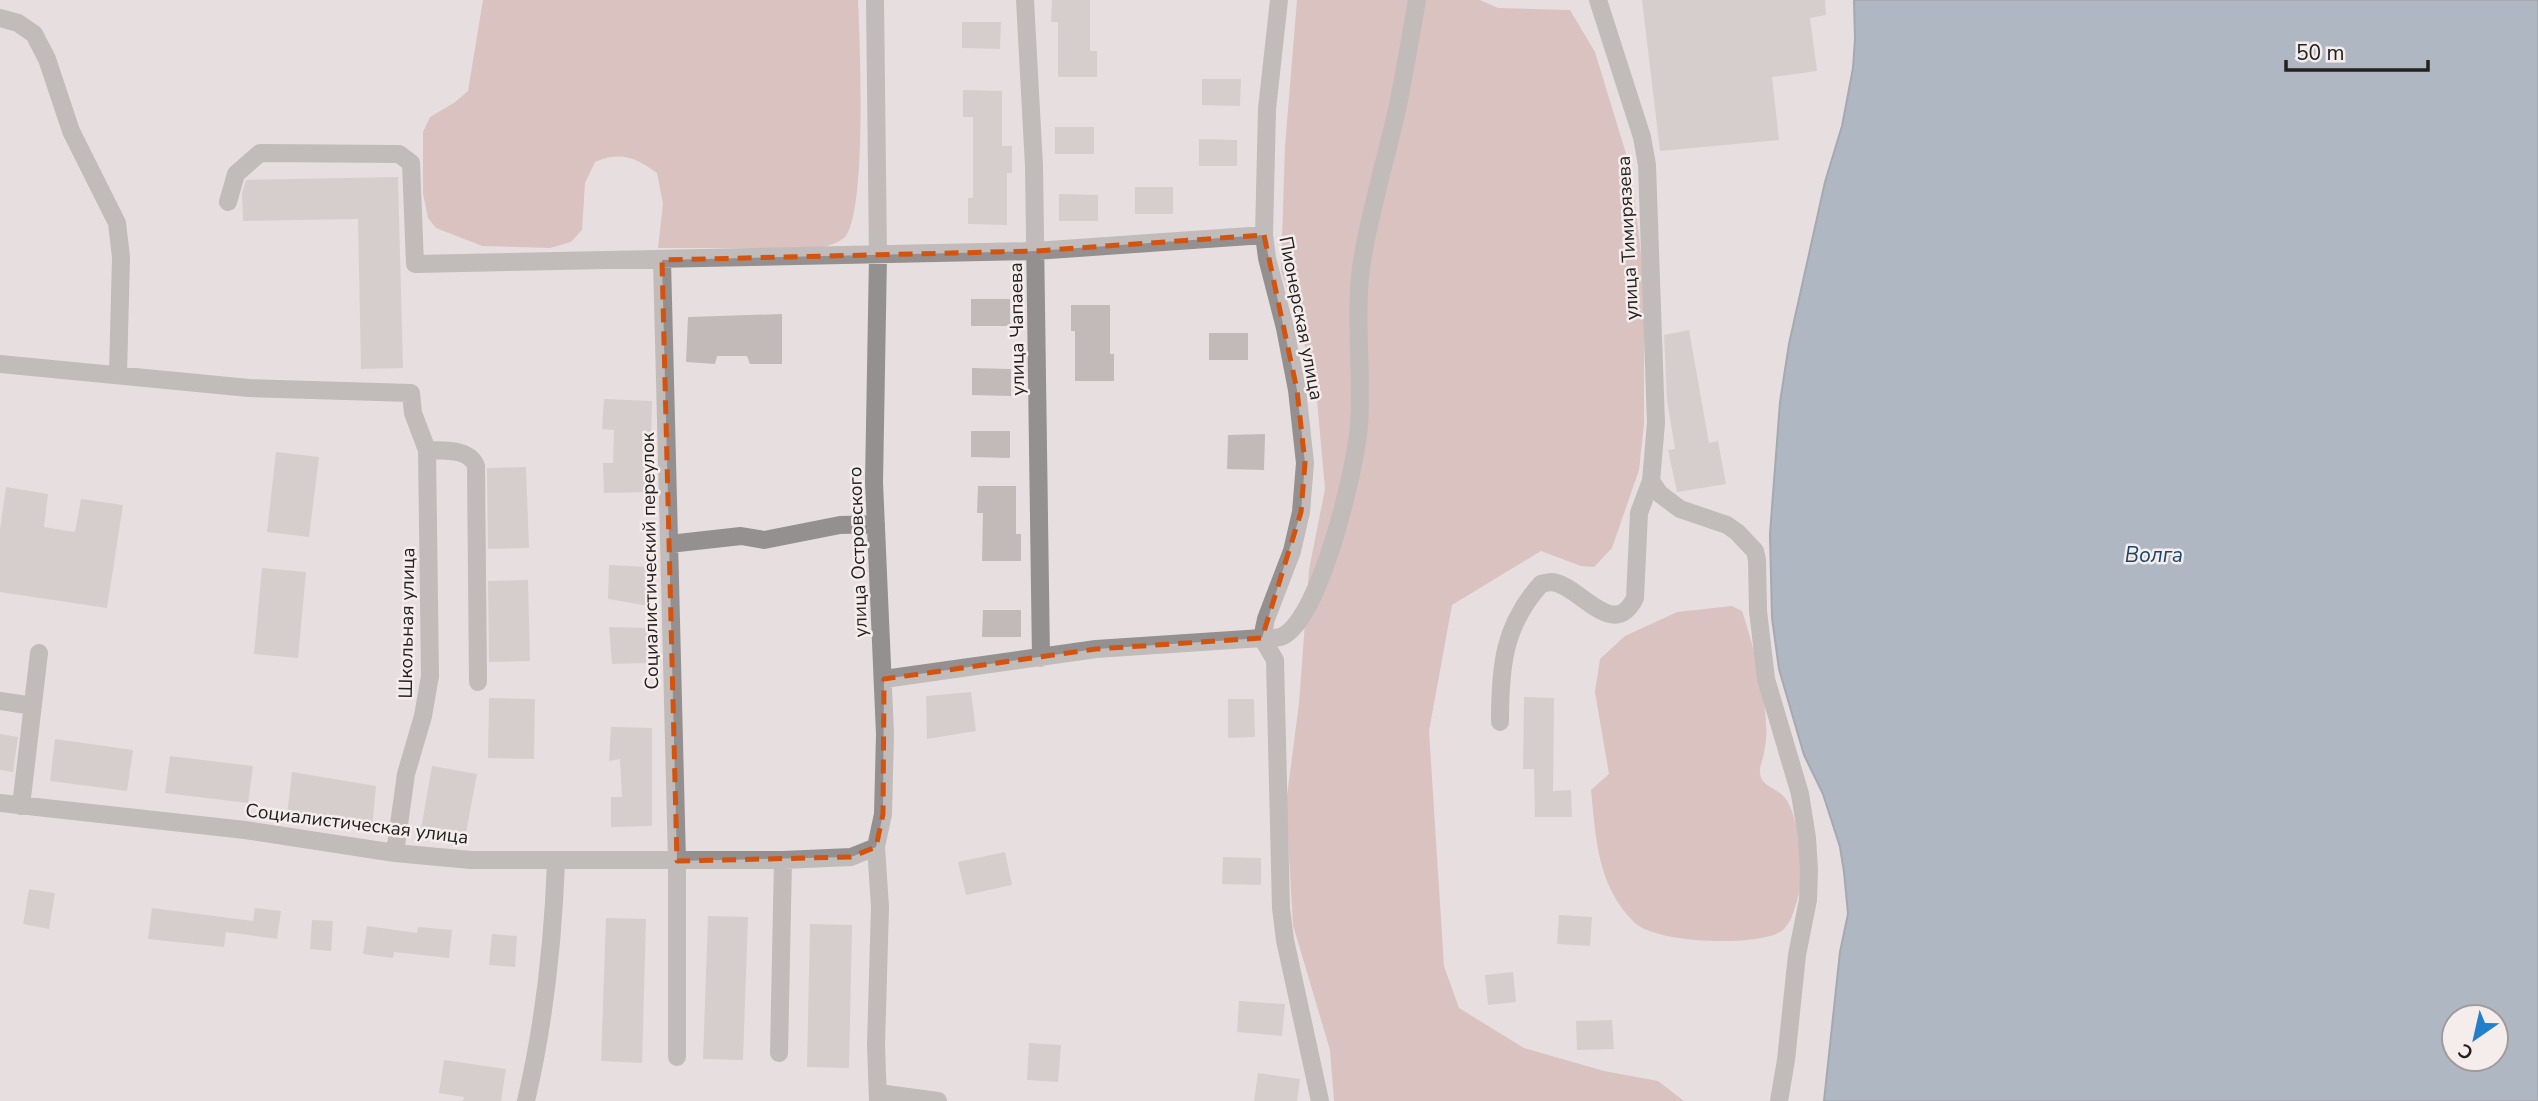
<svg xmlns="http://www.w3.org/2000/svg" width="2538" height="1101" font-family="'Nunito Sans',sans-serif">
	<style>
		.forest { fill: #cb9f9d }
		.water { fill: #6b87a2; stroke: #56687b; stroke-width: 2; fill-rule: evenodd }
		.building { fill: #c1bab9 }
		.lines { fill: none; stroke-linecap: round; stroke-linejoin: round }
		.minor { stroke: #93908f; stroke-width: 18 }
		.marked { fill: none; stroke: #d4530e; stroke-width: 5; stroke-dasharray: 14 9; stroke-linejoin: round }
		.labels { text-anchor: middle; stroke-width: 5; stroke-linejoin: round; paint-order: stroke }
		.street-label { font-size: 19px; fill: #242121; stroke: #f4edec }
		.water-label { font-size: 21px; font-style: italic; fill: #18456c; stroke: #f4edec }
	</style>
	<rect width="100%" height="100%" fill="#e7dfdf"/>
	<path class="forest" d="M483 0H858C860 40 867 212 845 237 839 243 829 245 821 248H658L663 204 657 173C635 157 621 151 595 162L585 183 582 230 571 242 550 248 482 246 436 228 428 218 423 193V132L430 117 454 103 468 91Z
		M1297 0H1480L1498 8 1570 10 1595 52 1631 170 1644 280V424L1639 470 1612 548 1594 567 1581 566 1541 551 1452 605 1429 731 1444 966 1459 1008 1524 1048 1604 1071 1658 1081 1684 1101H1334L1330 1050 1293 925 1286 804 1299 703 1309 570 1325 489 1315 378 1281 271 1285 146Z
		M1732 606 1742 611C1752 640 1766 695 1766 725 1767 734 1766 743 1764 752 1764 758 1759 766 1760 773 1761 787 1778 788 1785 798 1797 812 1803 862 1801 880 1800 891 1796 906 1792 916 1791 920 1786 927 1783 930 1761 948 1655 943 1635 923 1597 886 1596 839 1591 790L1609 774 1595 692 1600 659 1625 636 1677 612Z"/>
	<path class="water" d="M1854 0H2538V1101H1824L1840 952 1848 914 1844 872 1840 847 1823 794 1804 755 1779 669 1772 618 1770 534 1780 402 1789 344 1825 182 1842 126 1853 68 1855 39ZM2496 1017V1059H2454V1017Z"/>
	<path class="building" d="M1052 0H1090V51H1097V77H1058V22H1051Z
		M1642 0H1825L1826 15 1810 18 1817 71 1772 77 1779 140 1660 151Z
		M962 22H1001L1000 49 962 48Z
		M1202 79H1241L1240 106 1202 105Z
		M963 90 1002 91V146H1012V173H1007V225L968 224V198H973V117H963Z
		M1055 127H1094V154H1055Z
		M1199 139 1237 140V166H1199Z
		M398 177 403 368 361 369 358 219 243 221 242 193 246 180Z
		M1135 187H1173V214H1135Z
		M1059 194 1098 195V221H1059Z
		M971 299H1010V326H971Z
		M1071 305H1110V354H1114V381H1075V331H1071Z
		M782 314V364H750L747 356H717L715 364 686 362 688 317Z
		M1689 330 1709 443 1718 441 1726 484 1677 492 1668 450 1675 449 1667 400 1664 335Z
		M1209 333H1248V360H1209Z
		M972 368 1011 369V396L972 395Z
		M604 399 652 401 650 492 604 493 603 463H613L614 430 602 429Z
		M971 431H1010V458L971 457Z
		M1265 434 1264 470 1227 469 1228 435Z
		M276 452 319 457 309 537 267 532Z
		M526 467 529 548 488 549 487 468Z
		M978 486H1016V534H1021V561H982L983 513H977Z
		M6 487 48 494 44 527 75 532 81 499 123 505 107 608 0 592V530Z
		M609 565 648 567 649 606 608 599Z
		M262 568 306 572 298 658 254 654Z
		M528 580 530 661 489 662 488 581Z
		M983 610H1021V637H982Z
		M609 627 649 628 650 663 612 664Z
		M971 692 976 731 927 739 926 696Z
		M1524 697 1554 698 1553 791 1571 790 1572 817H1535L1534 769H1523Z
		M489 698 535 699 534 759 488 758Z
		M1228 699H1254L1255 737 1228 738Z
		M611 727 652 728V826L611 827V797H622L620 759 609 761Z
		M0 734 18 737 13 772 0 770Z
		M55 739 133 750 127 791 50 781Z
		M170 756 253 766 248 803 165 793Z
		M432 766 477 774 465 838 421 829Z
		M292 772 376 786 372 830 287 816Z
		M1005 852 1012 885 966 895 958 862Z
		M1223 857 1261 858V885L1222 884Z
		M29 889 55 893 49 929 23 924Z
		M152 908 253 921 255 908 281 911 277 939 226 932 224 947 148 939Z
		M1559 915 1592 917 1590 946 1557 944Z
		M708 916 748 917 743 1060 703 1059Z
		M606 918 646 919 642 1063 601 1061Z
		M312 920 333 921 331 951 310 949Z
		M810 924 852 925 849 1068 807 1067Z
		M367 926 417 933 418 927 452 930 449 958 394 952 393 958 363 954Z
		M492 934 517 936 515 967 489 965Z
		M1513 972 1516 1002 1488 1005 1485 975Z
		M1239 1001 1285 1004 1282 1036 1237 1032Z
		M1612 1020 1614 1049 1577 1050 1576 1021Z
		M1029 1043 1061 1045 1058 1082 1027 1080Z
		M444 1060 506 1069 501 1101H463L464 1097 439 1093Z
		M1258 1073 1300 1079 1297 1101H1254Z"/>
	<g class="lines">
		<path class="minor" d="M875 0 878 256 874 482 885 734 883 814 876 847 880 907 876 1045 878 1101
			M1025 0 1034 166 1041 658
			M0 18 18 23 34 34 47 59 71 131 117 223 121 257 118 374
			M228 202 236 174 260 153 399 154 411 163 415 264 1035 251 1264 235
			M662 260 677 861V1057
			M0 364 249 388 411 393 413 413 427 450 430 676 423 716 406 774 395 853
			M427 450C444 451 469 448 476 466L478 682
			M1651 481 1660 494 1680 509 1727 525 1737 532 1755 551 1757 560 1758 611 1766 679 1800 794 1807 838 1809 870 1808 900 1797 955 1786 1060 1779 1101
			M669 544 741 536 764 540 840 525 876 524
			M1262 638 1266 619 1292 551 1301 512 1305 463 1297 390 1285 328 1267 258 1264 235 1267 109 1279 0
			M1262 638 1275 660 1281 908 1285 940 1320 1101
			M884 679 1096 649 1262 638C1270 638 1276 639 1283 636 1321 616 1356 467 1359 425 1363 369 1353 310 1363 255 1372 204 1387 155 1398 105 1405 70 1411 35 1417 0
			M0 701 33 706
			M1500 722C1500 668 1503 626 1541 584 1545 583 1548 582 1552 582 1580 585 1613 642 1635 598L1639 513 1651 481 1656 423 1647 165 1642 137 1598 0
			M0 803 245 830 395 853 471 860H783L851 857 876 847
			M21 806 39 653
			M779 1053 783 860
			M878 1093 938 1101
			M526 1101C545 1020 553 944 556 862"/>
	</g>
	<path d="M0 0H2538V1101H0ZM1264 235 1297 390 1305 463 1301 512 1262 638 1096 649 884 679 883 814 876 847 851 857 677 861 662 260 1035 251Z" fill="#e7dfdf" fill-opacity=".55" fill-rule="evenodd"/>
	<path class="marked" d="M1264 235 1297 390 1305 463 1301 512 1262 638 1096 649 884 679 883 814 876 847 851 857 677 861 662 260 1035 251Z"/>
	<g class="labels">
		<g class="street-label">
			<text transform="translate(1627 238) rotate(-93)" y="7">улица Тимирязева</text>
			<text transform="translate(1302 318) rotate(79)" y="7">Пионерская улица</text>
			<text transform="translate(1016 329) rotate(-91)" y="7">улица Чапаева</text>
			<text transform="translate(857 552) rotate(-92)" y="7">улица Островского</text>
			<text transform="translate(649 561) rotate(-91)" y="7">Социалистический переулок</text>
			<text transform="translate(406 623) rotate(-89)" y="7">Школьная улица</text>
			<text transform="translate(357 823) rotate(7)" y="7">Социалистическая улица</text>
		</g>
		<g class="water-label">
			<text x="2154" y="562">Волга</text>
		</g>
	</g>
	<g transform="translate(2475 1038) rotate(214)"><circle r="33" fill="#f4edec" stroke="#a19b9b" stroke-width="2"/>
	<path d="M0-5L12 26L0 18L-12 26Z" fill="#217fcc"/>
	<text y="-10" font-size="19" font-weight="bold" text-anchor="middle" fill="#242121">С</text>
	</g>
	<path d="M2286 60v10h142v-10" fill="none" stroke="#242121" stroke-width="3.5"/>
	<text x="2296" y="60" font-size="21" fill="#242121" stroke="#f4edec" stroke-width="5" paint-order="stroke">50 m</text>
</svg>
